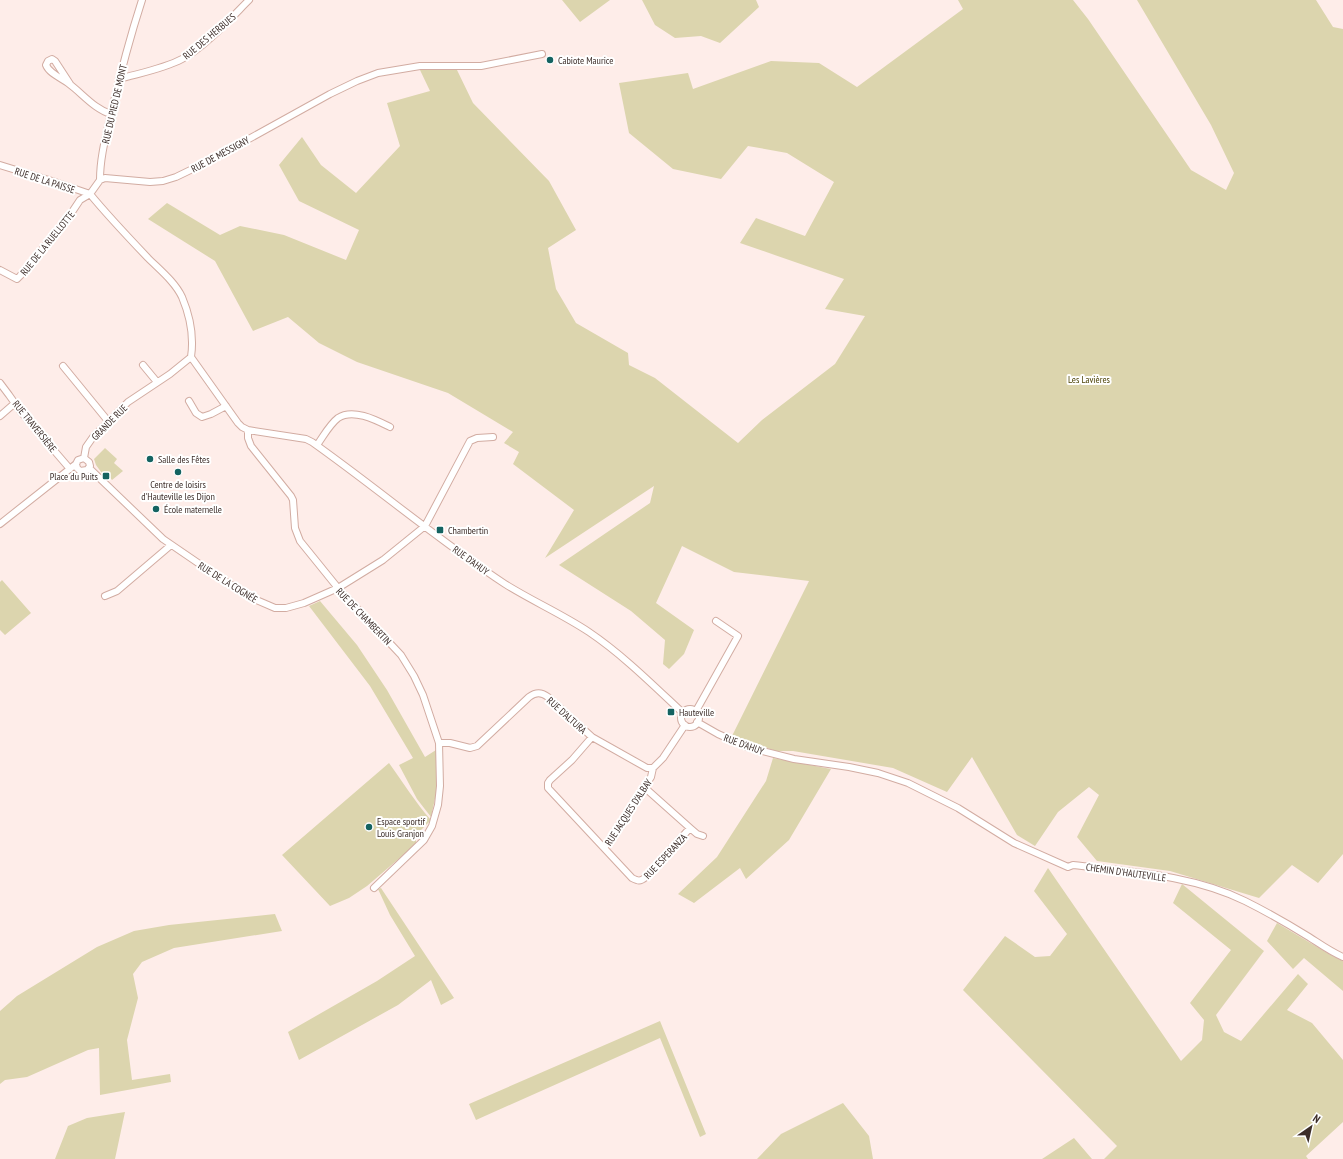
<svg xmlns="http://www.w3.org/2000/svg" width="1343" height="1159" font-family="'PT Sans Narrow',sans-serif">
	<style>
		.green { fill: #dcd5ae }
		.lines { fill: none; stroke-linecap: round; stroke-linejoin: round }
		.minor-casing { stroke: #d2aca2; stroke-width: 8 }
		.minor { stroke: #fff; stroke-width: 6 }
		.poi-dot { fill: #146361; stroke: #fff; stroke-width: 1.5 }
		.labels { text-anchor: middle; stroke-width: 4; stroke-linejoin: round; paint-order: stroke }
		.street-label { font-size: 10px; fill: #3d2e2a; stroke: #fff }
		.poi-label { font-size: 10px; fill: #3d2e2a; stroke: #fff; text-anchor: start }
		.park-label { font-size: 10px; fill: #4d4307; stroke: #fff }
	</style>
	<rect width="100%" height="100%" fill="#feede9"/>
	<path class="green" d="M562 0H610L580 22Z
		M642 0H756L759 7 720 43 701 36 675 38 655 25Z
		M958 0H1073L1088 19 1191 170 1226 190 1234 173 1211 125 1137 0H1316L1333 27 1343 29V854L1318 883 1292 865 1259 898 1170 871 1097 861 1077 837 1099 795 1089 787 1058 812 1035 846 1017 835 972 757 947 792 893 768 793 751H776L732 736 809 581 734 572 682 546 656 603 694 630 684 654 669 669 663 664 665 640 631 611 559 565 650 503 654 486 545 558 574 510 513 464 519 452 504 443 513 432 448 393 357 362 319 343 288 317 253 331 215 261 148 219 167 203 220 235 240 226 284 235 346 260 359 230 299 201 279 165 302 137 321 165 356 193 400 146 387 103 430 91 420 70H457L473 103 549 181 576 230 548 248 556 289 576 323 628 353 629 365 655 378 738 443 762 420 835 364 865 316 825 309 844 279 740 243 756 218 805 236 834 182 787 153 748 146 721 179 673 169 629 133 619 83 688 73 693 89 771 61 819 63 857 87 963 9Z
		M105 448 117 459 114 463 123 471 112 480 107 474 104 476 96 465 94 459Z
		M2 580 31 613 5 635 0 630V582Z
		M320 601 357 645 387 690 425 757 436 750V794L431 817 417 799 399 765 413 758 370 686 309 606Z
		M773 758 831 769 789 840 746 879 740 868 694 903 678 894 717 857 766 781Z
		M389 763C403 782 415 802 431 820L416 835V844L367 886 349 898 330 906 282 855Z
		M1048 868 1181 1061 1202 1040 1204 1020 1190 1003 1231 950 1173 903 1182 884 1264 951 1216 1015 1224 1032 1241 1041 1298 974 1308 984 1287 1010 1312 1023 1343 1060V1122L1306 1156 1308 1159H1104L1117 1146 963 990 1005 936 1035 957 1050 956 1067 934 1034 891Z
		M381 888 454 998 441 1005 431 980 398 1005 299 1060 288 1032 377 981 415 956 390 915 378 889Z
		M275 914 282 931 174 948 142 962 133 974 138 998 127 1040 132 1080 170 1074 171 1082 100 1095 99 1048 88 1050 27 1077 5 1080 0 1084V1011L17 996 97 947 134 931 169 925Z
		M1277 923 1334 957 1343 961V991L1304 958 1293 969 1267 941Z
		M660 1021 706 1134 700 1137 660 1038 476 1120 469 1104Z
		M843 1103 869 1136 873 1159H757L781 1134Z
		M125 1112 115 1159H55L68 1126 87 1118Z
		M1074 1138 1092 1159H1042Z"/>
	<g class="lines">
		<g class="minor-casing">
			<path id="minor" d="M119 79C140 73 163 69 182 59 204 48 231 18 249 0
				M70 84 55 61 52 59 48 61 46 65C49 73 61 78 68 83 82 93 94 109 111 114
				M0 165 52 181 90 194
				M100 180C100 157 106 136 111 114 120 75 130 37 142 0
				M90 194 100 180 105 178 150 182 163 181 176 177 209 161 330 94 357 81 378 73 420 66H481L542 54
				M90 194C108 216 128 237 148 258 160 270 175 282 182 297 190 316 194 337 191 357
				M0 270 17 279 20 276 66 221 80 200 90 194
				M191 357 238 423 242 427 248 430V438L251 446 291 496 293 500 295 528 300 541 338 588 401 655 414 676 423 695 439 743 440 786 438 805 432 826 424 840 374 888
				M143 365 157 382
				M63 366 108 421
				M0 383 9 395 21 412 70 469
				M189 401 196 413 202 417 211 414 226 406
				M0 416 15 403
				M248 430 306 439 312 442C377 488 438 540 505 584 532 601 562 614 589 632 623 655 653 685 683 713
				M317 445C323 437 329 425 338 418 353 408 376 420 390 427
				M84 458 86 447 93 437 128 402 170 374 191 357
				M76 464 77 468 80 471 87 470 90 466 89 462 84 458
				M89 468 163 539 220 578 254 599 275 608H286L304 603 338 588 383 560 425 526 470 441 477 438 493 437
				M0 524 76 464 78 460 84 458
				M105 596 117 591 171 545
				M681 718a9 9 0 1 1 18 0a9 9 0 1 1-18 0Z
				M696 711 738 636 716 621
				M697 722 718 734 747 747 794 759 849 767 878 773 908 783 958 808 1014 843 1068 867 1073 865C1131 872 1192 875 1245 901 1267 912 1288 924 1309 937 1320 944 1331 952 1343 957
				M592 737 572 760 550 780 548 783V788L604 848 651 777 653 768
				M439 743H450L470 748 477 746 529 697C536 692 541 692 548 697L592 737 647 768H653L663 758 685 725
				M690 828 697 834 703 836
				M604 848 632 878C638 881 640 882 646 877L690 828 644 787"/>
		</g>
		<use href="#minor" class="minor"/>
	</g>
	<g class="poi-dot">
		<circle cx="550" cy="60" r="4"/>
		<circle cx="150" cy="459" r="4"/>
		<circle cx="178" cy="472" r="4"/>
		<rect x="102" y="472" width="8" height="8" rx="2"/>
		<circle cx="156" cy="509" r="4"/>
		<rect x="436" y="526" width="8" height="8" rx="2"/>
		<rect x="667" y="708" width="8" height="8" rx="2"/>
		<circle cx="369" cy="827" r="4"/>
	</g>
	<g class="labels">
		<g class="street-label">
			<text transform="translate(209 36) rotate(-40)" y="4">RUE DES HERBUES</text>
			<text transform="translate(114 104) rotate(-77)" y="4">RUE DU PIED DE MONT</text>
			<text transform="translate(220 154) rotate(-28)" y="4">RUE DE MESSIGNY</text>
			<text transform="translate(45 180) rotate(18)" y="4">RUE DE LA PAISSE</text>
			<text transform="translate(47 243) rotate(-51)" y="4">RUE DE LA RUELLOTTE</text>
			<text transform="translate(109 422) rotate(-45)" y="4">GRANDE RUE</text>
			<text transform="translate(35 426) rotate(51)" y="4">RUE TRAVERSIÈRE</text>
			<text transform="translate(471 560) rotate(36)" y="4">RUE D'AHUY</text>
			<text transform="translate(228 582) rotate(32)" y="4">RUE DE LA COGNÉE</text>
			<text transform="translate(364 616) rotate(46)" y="4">RUE DE CHAMBERTIN</text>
			<text transform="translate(567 715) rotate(42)" y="4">RUE D'ALTURA</text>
			<text transform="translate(744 744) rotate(20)" y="4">RUE D'AHUY</text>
			<text transform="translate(628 812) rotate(-57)" y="4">RUE JACQUES D'ALBAY</text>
			<text transform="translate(665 856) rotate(-47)" y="4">RUE ESPERANZA</text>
			<text transform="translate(1126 872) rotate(8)" y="4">CHEMIN D'HAUTEVILLE</text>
		</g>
		<g class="poi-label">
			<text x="558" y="64">Cabiote Maurice</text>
			<text x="158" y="463">Salle des Fêtes</text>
			<text x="98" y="480" text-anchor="end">Place du Puits</text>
			<text x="178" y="488" text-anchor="middle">Centre de loisirs<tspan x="178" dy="12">d'Hauteville les Dijon</tspan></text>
			<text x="164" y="513">École maternelle</text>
			<text x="448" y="534">Chambertin</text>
			<text x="679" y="716">Hauteville</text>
			<text x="377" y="825">Espace sportif<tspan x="377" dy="12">Louis Granjon</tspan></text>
		</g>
		<g class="park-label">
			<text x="1089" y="383">Les Lavières</text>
		</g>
	</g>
	<g transform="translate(1311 1127) rotate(34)" stroke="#ffffff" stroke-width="3" paint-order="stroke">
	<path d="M0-3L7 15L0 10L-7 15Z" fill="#3d2e2a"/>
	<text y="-6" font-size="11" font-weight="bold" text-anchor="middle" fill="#3d2e2a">N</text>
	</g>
</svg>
